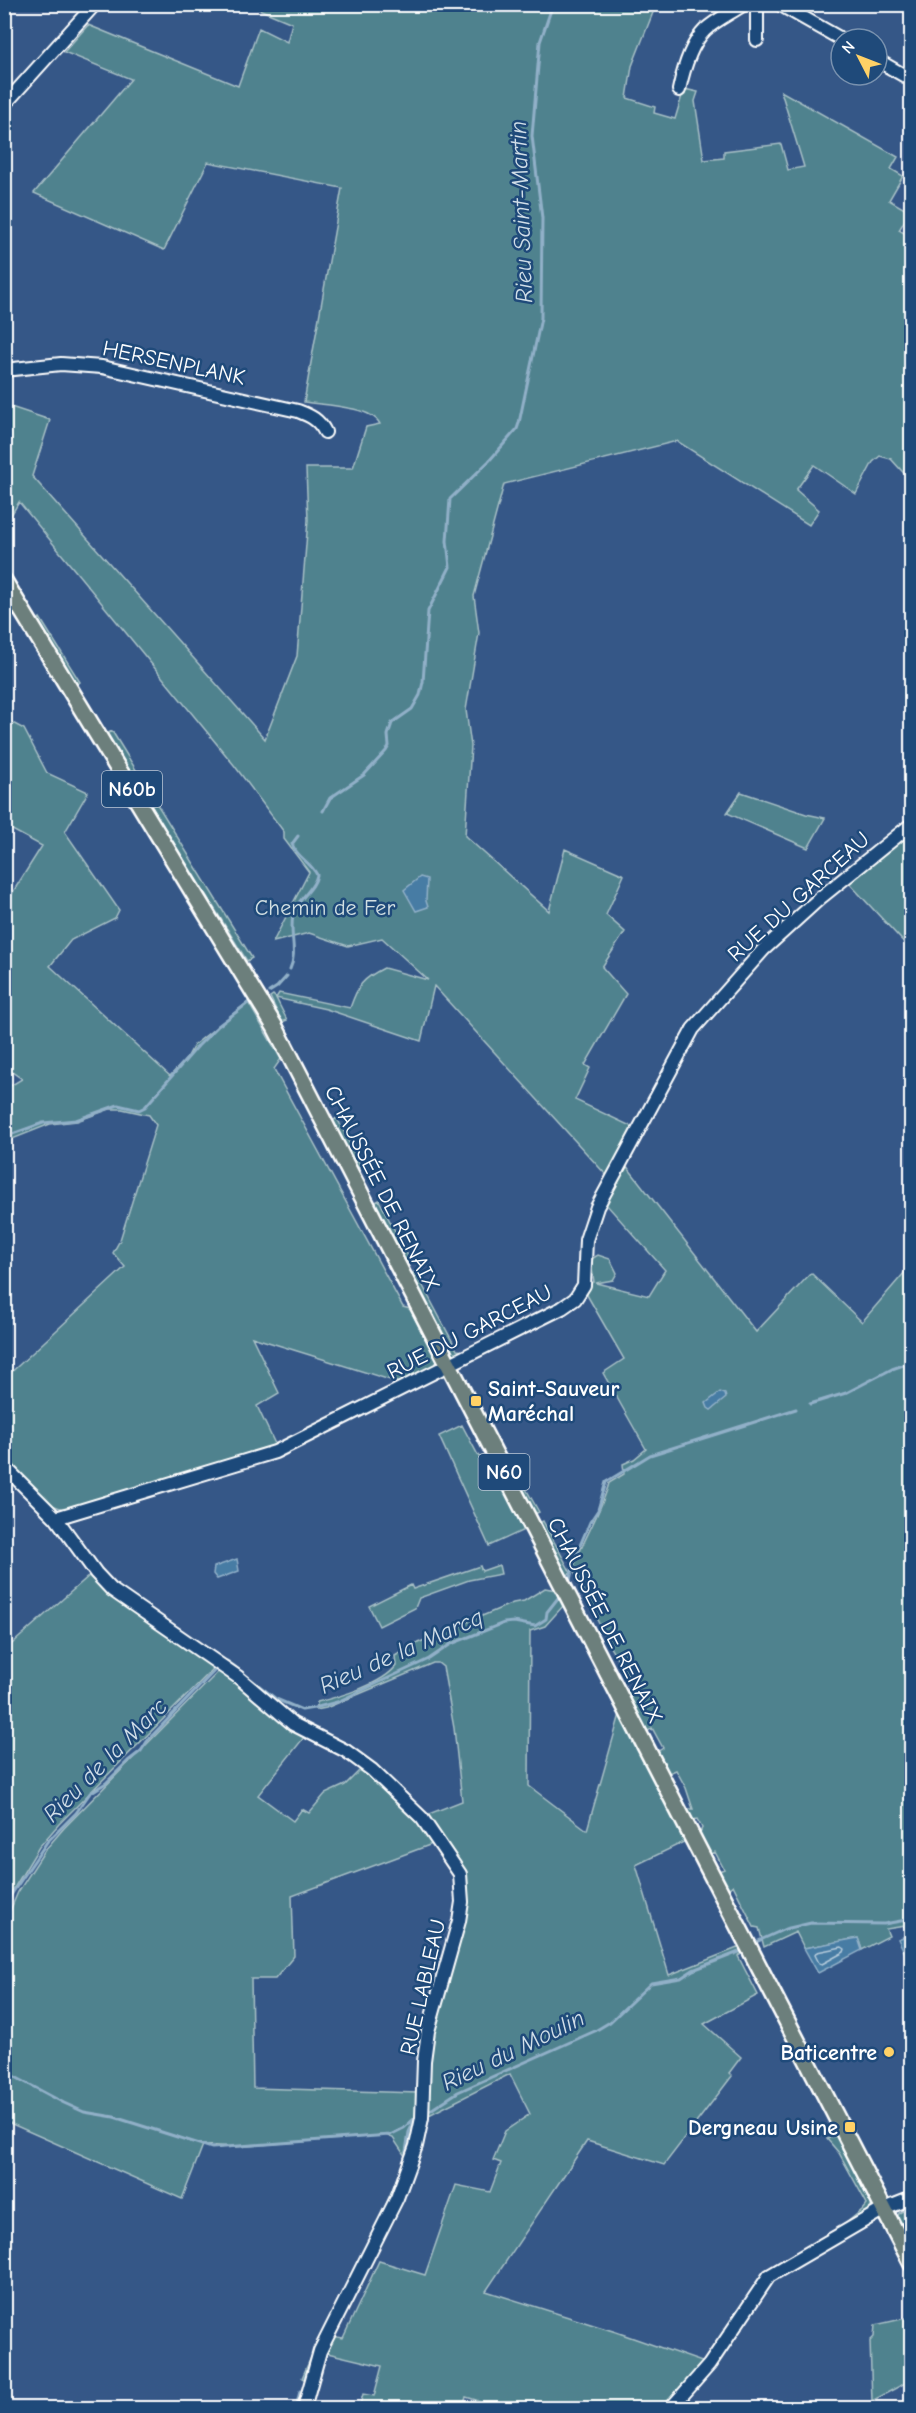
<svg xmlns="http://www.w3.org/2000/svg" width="916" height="2413" font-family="'Comic Neue',sans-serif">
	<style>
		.green { fill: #50828e; stroke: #a8c0c6; stroke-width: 1.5 }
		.water { fill: #477ca4; stroke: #91b0c8; stroke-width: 1.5 }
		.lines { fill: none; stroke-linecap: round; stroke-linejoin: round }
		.shore { stroke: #b5cbdb; stroke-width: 1.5 }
		.stream { stroke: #91b0c8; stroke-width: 3 }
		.minor-casing { stroke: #fff; stroke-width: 16 }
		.major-casing { stroke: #fff; stroke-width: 20 }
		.minor { stroke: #1f4a7a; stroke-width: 12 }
		.major { stroke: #6c7f7c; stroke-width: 15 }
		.poi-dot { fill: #ffd166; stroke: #1f4a7a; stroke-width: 2 }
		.labels { text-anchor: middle; stroke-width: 5; stroke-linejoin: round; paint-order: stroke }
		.shield { fill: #1f4a7a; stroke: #bcc9d7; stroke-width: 1.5 }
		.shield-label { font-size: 21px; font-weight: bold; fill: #fff }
		.street-label { font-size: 22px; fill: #fff; stroke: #1f4a7a }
		.park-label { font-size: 22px; fill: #d3e0e3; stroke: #1f4a7a }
		.poi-label { font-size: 22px; font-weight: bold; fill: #fff; stroke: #1f4a7a; text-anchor: end }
		.water-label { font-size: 24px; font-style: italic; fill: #d1dee8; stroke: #1f4a7a }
	</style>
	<rect width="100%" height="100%" fill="#355787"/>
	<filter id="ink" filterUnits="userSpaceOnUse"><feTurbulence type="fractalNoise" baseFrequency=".0167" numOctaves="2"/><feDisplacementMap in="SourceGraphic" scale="12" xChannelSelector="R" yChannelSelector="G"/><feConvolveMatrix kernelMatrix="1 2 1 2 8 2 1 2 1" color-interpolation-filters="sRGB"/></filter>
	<g filter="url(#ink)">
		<path class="green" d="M249 5H641L654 10 632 66 627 98 655 107 654 113 675 119 684 89 698 92 695 101 704 160 724 158V151L781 144 788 170 804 167 781 91 898 157 891 169 903 176 889 200 910 212 899 230 911 237V481L891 459 880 456 873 462 856 494 814 465 796 490 819 510 809 525 677 441 504 484 474 596 479 633 466 710 471 746 465 836 549 911 565 849 624 875 606 915 625 932 602 967 626 994 585 1065 590 1068 575 1100 637 1129 608 1177 434 986 421 1041 326 1009 276 998 287 1020 282 1022 270 997 273 995 276 998 279 993 350 1008C358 985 362 979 384 968L428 980 382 938 348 946 309 933 273 942 309 872 284 839V832L234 765 19 502 5 525V405L50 420 32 476 265 739 297 656 308 520 306 468H353L366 427 380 424C371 406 323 405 304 402L342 188 208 162 164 250 34 193 131 79 64 52 88 25 238 86 259 28 287 42 292 23Z
			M40 618 80 682 76 685 37 621Z
			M5 719 24 729 47 773 88 792 65 832 119 910 115 918 71 940 50 966 170 1076 187 1058 194 1045 248 1002 281 1059 274 1069 403 1307 410 1309 438 1364 403 1384 252 1337 279 1393 257 1406 276 1446 71 1510 70 1507 60 1508 52 1505 5 1460V1378L125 1267 113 1253 120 1240 156 1125 149 1115 122 1109H110L77 1121 50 1124 5 1142V1089L22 1079 5 1067 4 906 42 846 5 826Z
			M112 731 252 958 247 961 106 734Z
			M741 792 806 814 825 818 808 848 727 813Z
			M911 830V950L849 883Z
			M337 1118 361 1166 357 1169 332 1121Z
			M625 1164 756 1332 811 1273 862 1322 911 1265V1925L886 1929 889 1936 862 1950 858 1938 804 1948 796 1932 764 1947 759 1928 754 1927 733 1885 728 1889 719 1871 724 1869 715 1852 710 1855 699 1835 702 1828 697 1819 692 1820 687 1809H693L686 1788 676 1770 669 1773 657 1752 663 1748 652 1728 647 1732 627 1694 629 1689 633 1688 632 1682 611 1649 573 1569C583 1539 601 1513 609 1483L624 1474 623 1464 634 1459 646 1449 603 1373 624 1359 587 1295 589 1282H594L591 1263 593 1258 598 1255 610 1259 617 1273 613 1280 596 1283 649 1296 665 1270 605 1203Z
			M379 1200 411 1262H405L374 1203Z
			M415 1271 457 1350 464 1351 457 1356 453 1355 411 1275Z
			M462 1425 479 1457 482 1456 491 1464 524 1530 489 1546 439 1436Z
			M520 1478 539 1512 534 1514 519 1484 518 1479Z
			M543 1521 571 1573 566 1576 539 1523Z
			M499 1565 501 1574 469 1580 419 1598 415 1608 379 1626 369 1606 411 1585 413 1589 480 1566 482 1571Z
			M90 1575 107 1593 217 1665 59 1824 39 1847 5 1903V1650Z
			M545 1588 556 1590 564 1605 545 1626 530 1631 529 1786 587 1830 620 1714 686 1841 636 1865 669 1975 740 1947 743 1953 738 1956 758 1995 704 2024 741 2057 729 2073 732 2076 664 2165 587 2141 486 2291 616 2332 705 2363 668 2408H545L538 2406 537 2408H502L466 2397 463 2408H359L363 2394 374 2396 382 2366 323 2352 331 2336 343 2338 379 2261 425 2275 456 2185 490 2192 501 2163 493 2160 505 2131 530 2114 510 2074 427 2116 431 2041 452 1969 450 1968 467 1886 466 1875 426 1815 462 1801 454 1728 443 1667 438 1663H433L326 1708 316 1710 317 1702C339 1697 383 1684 396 1666L395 1656 413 1645 513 1603 524 1601Z
			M219 1671 301 1736 306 1735 258 1795 293 1821 302 1809 309 1813 325 1794 345 1785 361 1769 433 1838 435 1843 292 1896 294 1956 275 1979H251L253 2088 418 2093 416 2121 401 2185 307 2381 302 2378C333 2303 379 2233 405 2156L393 2138 385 2135 236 2147 203 2145 182 2199 5 2121 4 1925 18 1892 45 1850 64 1828Z
			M836 2135 872 2204 868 2214 835 2232 862 2210 867 2204 839 2153 827 2139Z
			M911 2207H912L911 2242 898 2216 899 2213Z
			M911 2317V2380L872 2401 870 2341 874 2337 875 2325Z"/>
		<path class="water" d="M420 877 427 879 426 901 428 907 416 911 404 890Z
			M720 1392 725 1394 726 1398 711 1410 708 1408 706 1403Z
			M237 1559 239 1571 217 1579 213 1574 214 1567Z
			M911 1934H912L911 1966 898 1939Z
			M858 1938 862 1950 818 1973 804 1948Z"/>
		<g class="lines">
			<path class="shore" d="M842 1947 845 1949 844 1952 822 1964 819 1963 815 1955 817 1952Z"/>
			<path class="stream" d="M323 811 330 798 364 775 386 751 389 746 388 735 392 723 412 709 420 695 423 682 428 611 450 567 447 541 450 499 489 461 517 429 519 423 541 318 542 218 532 136 540 42 553 4
				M290 969C298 952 289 934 293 916 296 899 314 891 317 875 311 862 297 858 292 844L298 836
				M269 992 277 987 287 976
				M4 1137 43 1123 76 1120 118 1105 139 1110 145 1107 198 1046 218 1026 248 1003
				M810 1404 846 1393 892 1369 912 1362
				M570 1580 575 1557 590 1522 598 1510 606 1482 650 1455 796 1409
				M222 1661H227L234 1666 276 1699 302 1710 314 1708 337 1702 429 1659 451 1644 504 1623 514 1622 535 1626 546 1619 547 1612 558 1598
				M4 1912 11 1895 47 1842 76 1813 90 1793 106 1783 128 1761 141 1751 148 1740 217 1668
				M756 1942 785 1929 811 1923 884 1924 912 1919
				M4 2071 64 2103 84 2112 114 2117 212 2148 390 2135 404 2128 416 2117
				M426 2113 458 2092 595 2031 610 2022 651 1983 681 1978 693 1970 739 1952
				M405 2158 409 2132 414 2121
				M305 2377 311 2363
				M296 2408 300 2391"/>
			<g class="minor-casing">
				<path id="minor" d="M757 4V40
					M779 4 841 39
					M877 60 912 80
					M679 90C683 71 690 45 705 30 716 20 731 13 744 4
					M4 105 95 4
					M4 370 61 364 102 367 298 411C311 416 319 420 325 432
					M4 1466 56 1518 275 1452 562 1308 575 1299 584 1285 586 1240 597 1207 693 1029 764 949 820 898 912 824
					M56 1518 96 1573 112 1590 238 1677 293 1724 346 1751 372 1770 422 1818 460 1874 462 1902 459 1921 428 2031 424 2061 422 2118 416 2146 397 2198 320 2351 304 2408
					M671 2408 709 2365 769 2276 884 2209 912 2198"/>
			</g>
			<g class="major-casing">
				<path id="major" d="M4 581 275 1027 912 2264"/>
			</g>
			<use href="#minor" class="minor"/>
			<use href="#major" class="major"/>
		</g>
	</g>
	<g class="poi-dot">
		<rect x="470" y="1395" width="12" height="12" rx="3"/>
		<circle cx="889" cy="2052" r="6"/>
		<rect x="844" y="2121" width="12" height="12" rx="3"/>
	</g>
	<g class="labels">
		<g class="shield">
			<rect x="102" y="771" width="60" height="36" rx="4.5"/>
			<rect x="478.5" y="1454" width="51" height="36" rx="4.5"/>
		</g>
		<g class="shield-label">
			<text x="132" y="796">N60b</text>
			<text x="504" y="1479">N60</text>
		</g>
		<g class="street-label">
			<text transform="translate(174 362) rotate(12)" y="8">HERSENPLANK</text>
			<text transform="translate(798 896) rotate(-42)" y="8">RUE DU GARCEAU</text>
			<text transform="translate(383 1188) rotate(63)" y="8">CHAUSSÉE DE RENAIX</text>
			<text transform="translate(469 1331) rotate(-27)" y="8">RUE DU GARCEAU</text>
			<text transform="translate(606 1620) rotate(63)" y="8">CHAUSSÉE DE RENAIX</text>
			<text transform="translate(422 1987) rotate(-77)" y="8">RUE LABLEAU</text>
		</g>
		<g class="park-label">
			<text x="325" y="915">Chemin de Fer</text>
		</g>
		<g class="poi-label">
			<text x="488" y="1396" text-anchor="start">Saint-Sauveur<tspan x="488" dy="25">Maréchal</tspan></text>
			<text x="877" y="2060">Baticentre</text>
			<text x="838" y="2135">Dergneau Usine</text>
		</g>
		<g class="water-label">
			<text transform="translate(521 212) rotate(-92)" y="8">Rieu Saint-Martin</text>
			<text transform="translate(401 1651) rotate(-24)" y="8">Rieu de la Marcq</text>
			<text transform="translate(105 1760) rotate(-45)" y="8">Rieu de la Marc</text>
			<text transform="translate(513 2050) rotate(-26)" y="8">Rieu du Moulin</text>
		</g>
	</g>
	<rect width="916" height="2413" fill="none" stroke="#1f4a7a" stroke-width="24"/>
	<rect x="12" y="12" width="892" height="2389" fill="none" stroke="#fff" stroke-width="2" filter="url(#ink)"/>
	<g transform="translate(859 57) rotate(312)"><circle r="28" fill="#1f4a7a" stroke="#7992af" stroke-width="1.5"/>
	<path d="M0-4.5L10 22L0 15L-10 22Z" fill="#ffd166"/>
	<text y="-9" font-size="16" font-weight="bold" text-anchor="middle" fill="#ffffff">N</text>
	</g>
</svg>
